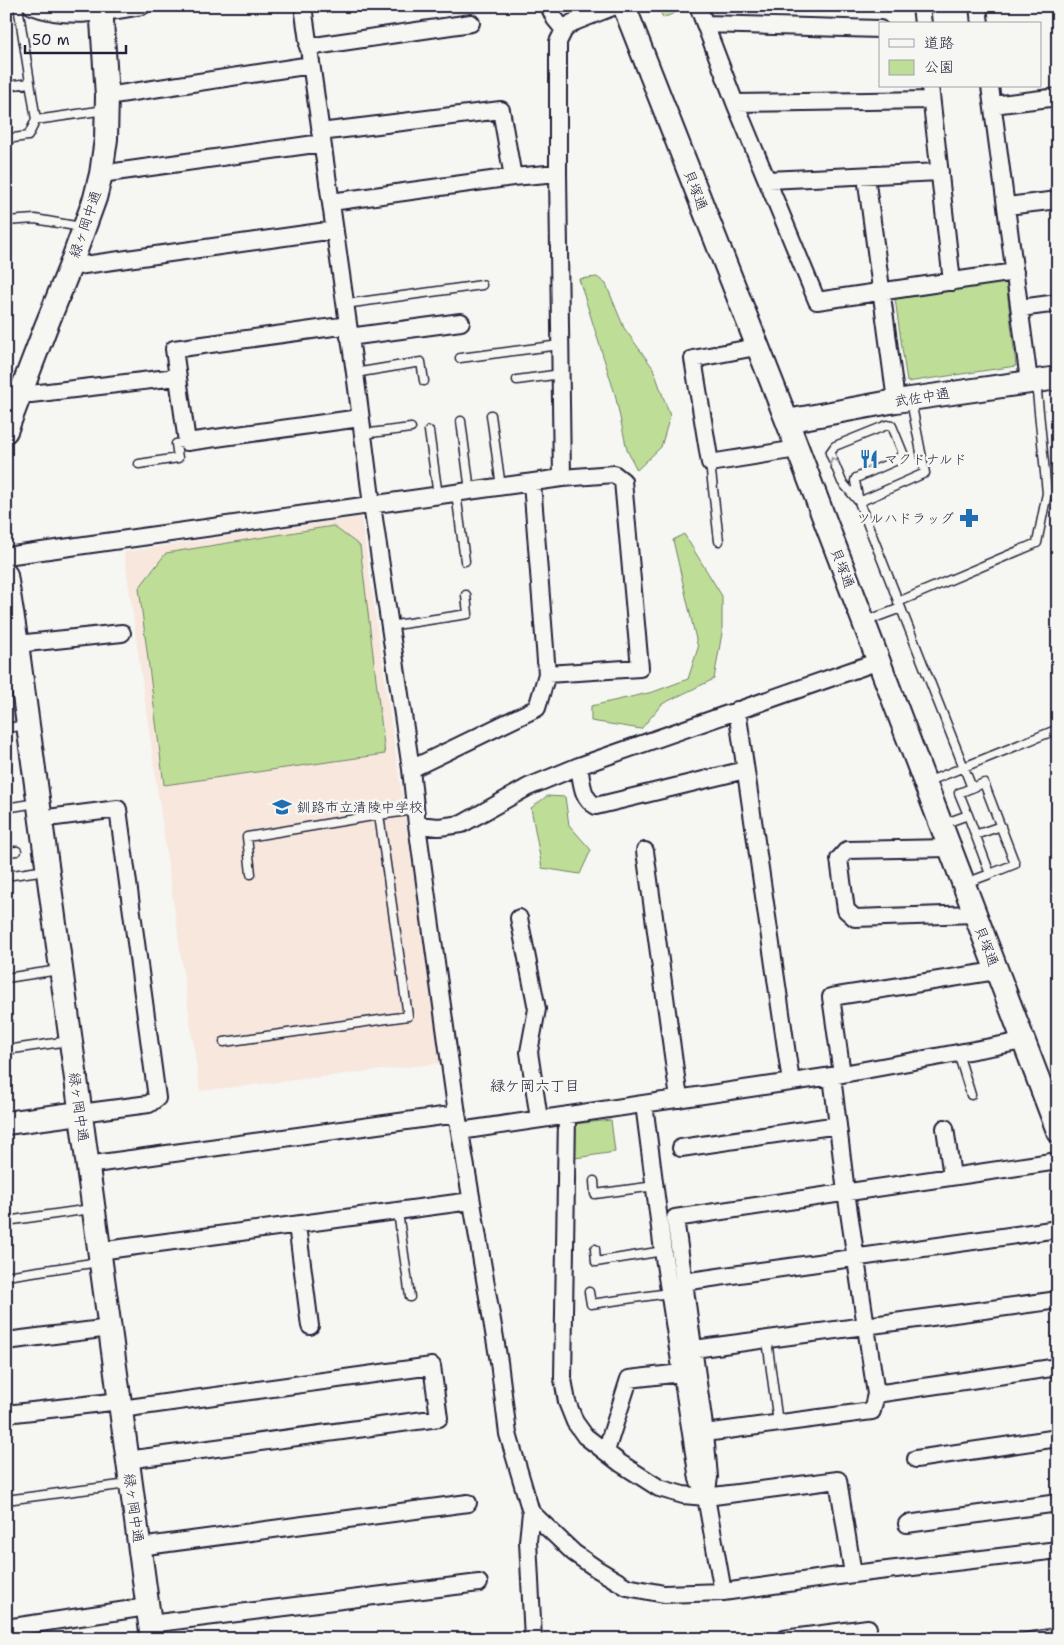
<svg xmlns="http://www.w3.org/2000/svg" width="1064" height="1645" font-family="'Shantell Sans','Klee One',sans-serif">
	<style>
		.built { fill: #f7e7dd }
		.green { fill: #bede97; stroke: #708069 }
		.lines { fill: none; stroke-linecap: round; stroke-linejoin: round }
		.lane-casing { stroke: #22223b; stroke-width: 11 }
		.street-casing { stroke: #22223b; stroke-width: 20 }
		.secondary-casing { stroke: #22223b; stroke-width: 26 }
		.lane { stroke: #f6f6f2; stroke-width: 8 }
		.street { stroke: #f6f6f2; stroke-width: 16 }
		.secondary { stroke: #f6f6f2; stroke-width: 22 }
		.oneway { stroke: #9797a0 }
		.labels { text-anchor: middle; stroke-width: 5; stroke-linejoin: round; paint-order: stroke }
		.street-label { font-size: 14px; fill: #22223b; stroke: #f6f6f2 }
		.poi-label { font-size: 14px; fill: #22223b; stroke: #f6f6f2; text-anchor: start }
		.neighbourhood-label { font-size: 15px; fill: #22223b; stroke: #f6f6f2 }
	</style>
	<rect width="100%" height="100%" fill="#f6f6f2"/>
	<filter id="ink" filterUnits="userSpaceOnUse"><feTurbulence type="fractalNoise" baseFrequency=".02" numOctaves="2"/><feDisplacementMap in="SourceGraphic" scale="10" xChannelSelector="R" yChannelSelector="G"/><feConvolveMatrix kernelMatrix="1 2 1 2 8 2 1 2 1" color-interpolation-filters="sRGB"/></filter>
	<g filter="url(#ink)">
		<path class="built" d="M361 517 441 1063 200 1091 124 552Z"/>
		<path class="green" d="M658 6H688V7L663 18Z
			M597 277 606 284 624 328 653 368 670 416 661 447 637 470 627 450 615 394 579 279Z
			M1006 282 1016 366 907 382 895 299Z
			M333 526 360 546 385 754 164 785 139 588 166 553Z
			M684 534 722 596V633L714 679 662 704 641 729 591 721V706L653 692 688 679 698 648 673 540Z
			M547 796 565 797 569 825 591 850 580 874 542 868 531 808Z
			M611 1120 615 1152 575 1158 574 1124Z"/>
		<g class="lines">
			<g class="lane-casing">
				<path id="lane" d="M18 6 36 120 105 110
					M6 86 30 83
					M6 139 28 136 36 120
					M6 221 35 219 81 227
					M345 304 482 285
					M460 358 560 345
					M355 373 421 362 424 381
					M517 380 561 374
					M491 415 501 487
					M461 421 470 491
					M429 431 438 496
					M362 434 411 428
					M710 463 719 541
					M139 464 178 458 176 444 187 442
					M456 493 465 561
					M859 502 842 482 830 453 835 446 887 425 892 426 903 453 897 460 856 478 855 481 859 502 972 788
					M859 502 925 473 911 401
					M898 602 1037 543 1047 493 1036 382
					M866 621 901 608
					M389 626 468 614 466 595
					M6 728 27 725
					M927 782 1058 729
					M6 808 36 803
					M968 815 959 793 984 783 1015 864 990 874
					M943 824 968 815 990 874 966 883
					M975 835 1001 826
					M6 852 17 851
					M251 874 247 837 379 815
					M6 876 46 870
					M6 978 59 970
					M224 1042 408 1016 379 815 415 810
					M6 1050 69 1041
					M958 1053 971 1095
					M594 1181 595 1194 655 1186
					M398 1212 410 1297
					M6 1221 91 1209
					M595 1249 596 1262 663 1251
					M6 1276 99 1262
					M589 1292 591 1304 669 1293
					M767 1340 778 1423
					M6 1500 128 1484
					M1017 1639 1058 1632"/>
			</g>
			<g class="street-casing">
				<path id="street" d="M32 6C67 20 106 12 142 6
					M303 6 355 373 372 505 411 769 417 825 457 1114 499 1362 508 1434 531 1512 574 1553 597 1569 627 1587 664 1594 723 1592 853 1574 1058 1550
					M549 6 555 19 564 30
					M698 6 735 103 817 301 1015 272
					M921 6 923 24
					M978 6 980 24
					M705 24 880 29
					M308 47 471 23
					M930 86 952 282
					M990 86 1029 381
					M107 96 311 65
					M735 103 931 100
					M993 105 1058 97
					M320 132 501 110 513 177
					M101 174 322 143
					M866 176 896 401
					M768 180 940 172
					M331 202 513 177 558 173
					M1007 206 1058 200
					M70 267 334 230
					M1020 308 1058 303
					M348 325 174 349 187 442 360 418
					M349 337 461 322
					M756 347 693 359 710 463 797 449
					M19 394H31L177 377
					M562 478 558 173V42L564 30 572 23 615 6
					M532 483 547 674
					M6 556 562 478 614 474 623 481 640 668 547 674 537 708 411 769
					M17 644 122 633
					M737 710 791 1082
					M579 766C582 781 581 798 596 806L745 770
					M40 819 118 809 157 1098 149 1104 80 1113
					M417 825 439 827 462 824 528 787 579 766 879 661
					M950 848 847 850 839 859 846 910 855 918 975 914
					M645 851 679 1099
					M519 918 537 1009 529 1052 539 1119
					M842 1074 831 997 996 971
					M832 1076 846 1192 876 1394
					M644 1104 663 1251 698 1479 706 1497 723 1592
					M567 1115 563 1379 567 1402 575 1422 585 1436 620 1463 659 1488 683 1495 706 1497 838 1480 853 1574
					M945 1128 952 1176
					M460 1131 832 1076 1023 1041
					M681 1148 838 1125
					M87 1165 457 1114
					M297 1225 310 1326
					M99 1251 471 1201
					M683 1282 1058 1229
					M6 1341 110 1328
					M694 1349 1058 1300
					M121 1409 432 1366 439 1418 127 1460
					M6 1414 120 1401
					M705 1433 872 1411 876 1394 1058 1367
					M606 1451 629 1379 681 1373
					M916 1459 1058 1438
					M706 1497 709 1477 705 1433 675 1218 1058 1161
					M531 1512 528 1541 533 1639
					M907 1524 1058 1503
					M139 1547 468 1503
					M150 1624 479 1583
					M6 1628 147 1607
					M784 1639 868 1628"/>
			</g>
			<g class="secondary-casing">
				<path id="secondary" d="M624 6 787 421 1058 1131
					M787 421 896 401 1058 378
					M6 431 45 329 70 267 95 198 101 174 106 139 107 96 101 6
					M6 575 17 644 152 1639
					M6 1123 80 1113"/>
			</g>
			<use href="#lane" class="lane"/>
			<use href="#street" class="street"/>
			<use href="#secondary" class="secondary"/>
		</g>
		<defs><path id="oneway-chevron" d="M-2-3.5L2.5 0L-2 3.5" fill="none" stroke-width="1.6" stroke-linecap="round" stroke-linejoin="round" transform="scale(1.25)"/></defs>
		<use class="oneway" href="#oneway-chevron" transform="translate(833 461) rotate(-112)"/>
	</g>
	<defs>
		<g id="restaurant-bare" transform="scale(1.5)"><path d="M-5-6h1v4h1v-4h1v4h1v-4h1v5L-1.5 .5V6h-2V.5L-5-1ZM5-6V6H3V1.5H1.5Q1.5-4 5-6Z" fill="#1f6fb2" stroke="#f6f6f2" stroke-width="2.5" paint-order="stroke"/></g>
		<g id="pharmacy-bare" transform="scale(1.5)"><path d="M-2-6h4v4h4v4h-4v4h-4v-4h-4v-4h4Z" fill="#1f6fb2" stroke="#f6f6f2" stroke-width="2.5" paint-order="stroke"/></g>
		<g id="school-bare" transform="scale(1.5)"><path d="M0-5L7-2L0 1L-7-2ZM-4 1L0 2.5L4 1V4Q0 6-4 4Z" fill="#1f6fb2" stroke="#f6f6f2" stroke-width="2.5" paint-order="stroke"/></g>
	</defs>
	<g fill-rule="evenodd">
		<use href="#restaurant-bare" x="869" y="459"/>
		<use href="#pharmacy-bare" x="969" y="518"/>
		<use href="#school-bare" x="282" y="807"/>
	</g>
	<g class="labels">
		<g class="street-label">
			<text transform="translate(696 190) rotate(69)" y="5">貝塚通</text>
			<text transform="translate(85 224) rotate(-71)" y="5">緑ヶ岡中通</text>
			<text transform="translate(922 397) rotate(-9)" y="5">武佐中通</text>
			<text transform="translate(843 568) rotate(69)" y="5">貝塚通</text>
			<text transform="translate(987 946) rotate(69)" y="5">貝塚通</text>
			<text transform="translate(79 1107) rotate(82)" y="5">緑ヶ岡中通</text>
			<text transform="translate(134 1508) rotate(82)" y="5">緑ヶ岡中通</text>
		</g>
		<g class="poi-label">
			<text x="884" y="464">マクドナルド</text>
			<text x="954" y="523" text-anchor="end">ツルハドラッグ</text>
			<text x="297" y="812">釧路市立清陵中学校</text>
		</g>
		<g class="neighbourhood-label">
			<text x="535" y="1091">緑ケ岡六丁目</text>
		</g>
	</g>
	<rect width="1064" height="1645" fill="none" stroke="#f6f6f2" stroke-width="25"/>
	<rect x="12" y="12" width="1039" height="1620" fill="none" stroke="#22223b" stroke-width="2" filter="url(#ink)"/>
	<rect x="879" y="22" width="162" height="65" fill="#f6f6f2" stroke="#a1a1a9"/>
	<rect x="889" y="39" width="25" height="8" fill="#f6f6f2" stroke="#a1a1a9"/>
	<text x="924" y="48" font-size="15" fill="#22223b">道路</text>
	<rect x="889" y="60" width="25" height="15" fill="#bede97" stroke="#a1a1a9"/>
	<text x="924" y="72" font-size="15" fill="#22223b">公園</text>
	<path d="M25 45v8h101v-8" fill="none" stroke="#22223b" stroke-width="2.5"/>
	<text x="32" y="45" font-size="15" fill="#22223b" stroke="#f6f6f2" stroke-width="4" paint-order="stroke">50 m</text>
</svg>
